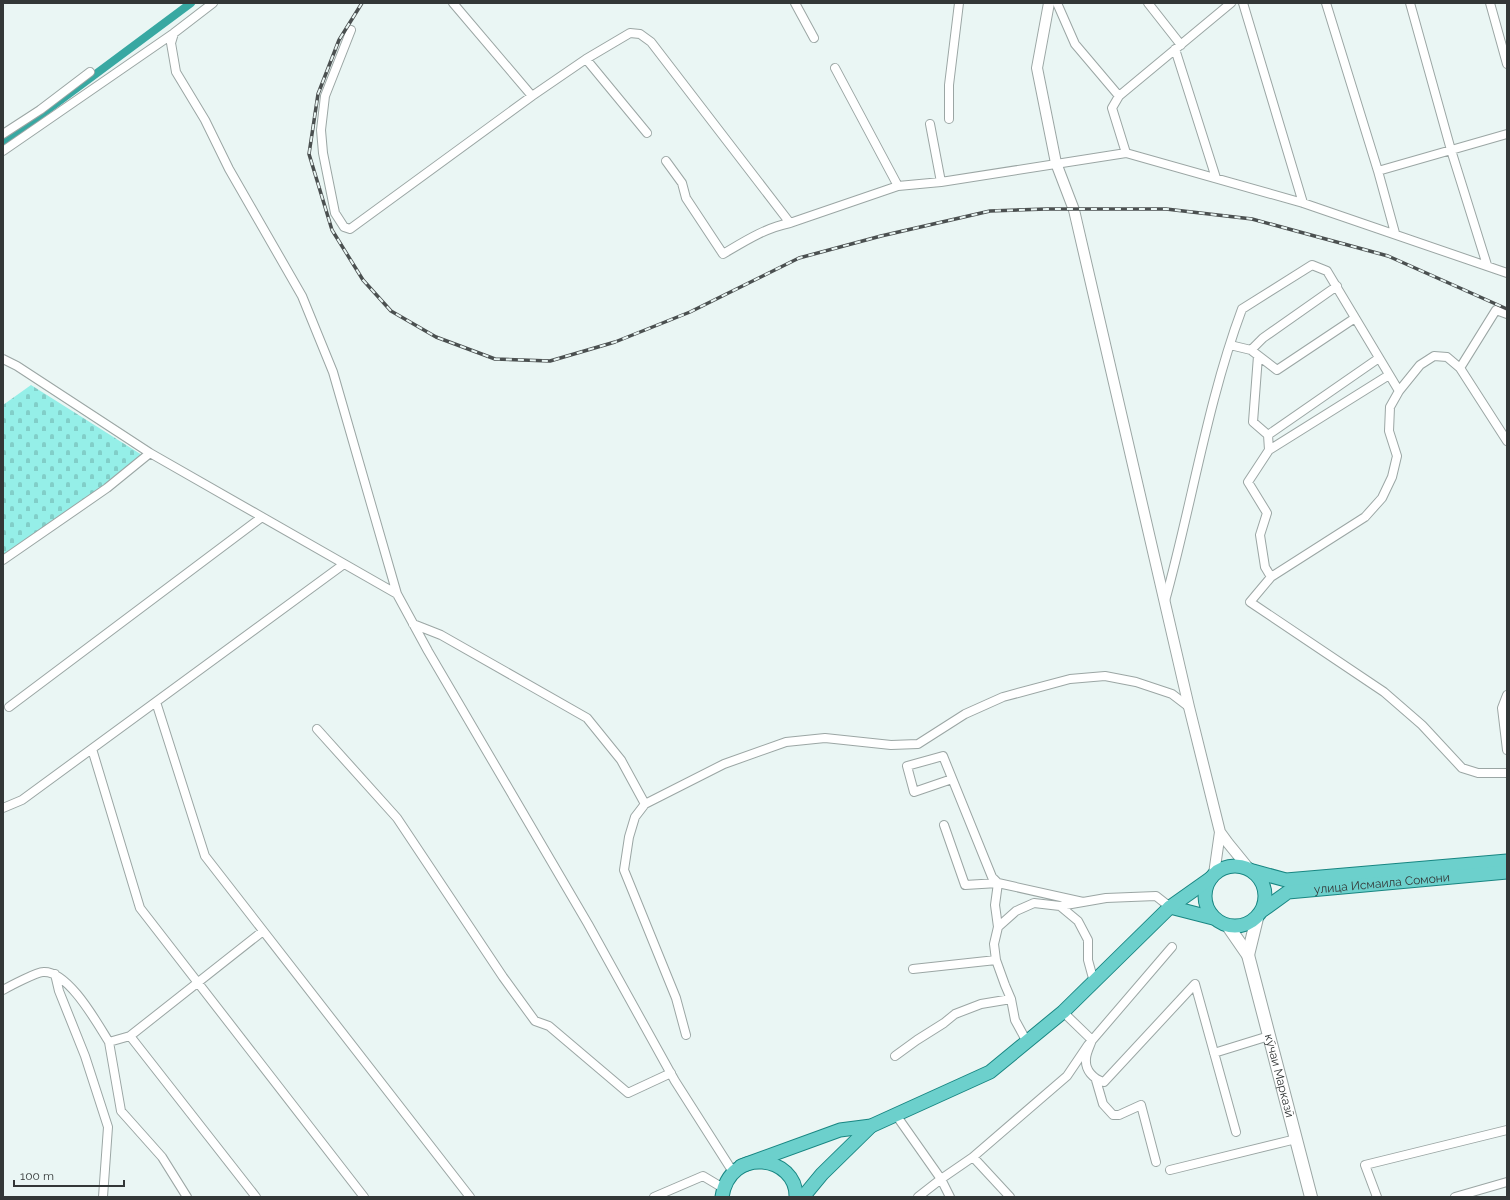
<svg xmlns="http://www.w3.org/2000/svg" width="1510" height="1200" font-family="Raleway,sans-serif">
	<style>
		.cemetery { fill: url(#cemetery-stones) }
		.lines { fill: none; stroke-linecap: round; stroke-linejoin: round }
		.canal { stroke: #38a8a2; stroke-width: 8 }
		.minor-casing { stroke: #9ba6a4; stroke-width: 10 }
		.tertiary-casing { stroke: #9ba6a4; stroke-width: 12 }
		.secondary-casing { stroke: #9ba6a4; stroke-width: 14 }
		.primary-casing { stroke: #188682; stroke-width: 15 }
		.minor { stroke: #fff; stroke-width: 8 }
		.tertiary { stroke: #fff; stroke-width: 10 }
		.secondary { stroke: #fff; stroke-width: 12 }
		.primary { stroke: #6cd0cc; stroke-width: 13 }
		.rail-casing { stroke: #4b5050; stroke-width: 3.5 }
		.rail { stroke: #eaf6f4; stroke-width: 2; stroke-dasharray: 6; stroke-linecap: butt }
		.labels { text-anchor: middle; stroke-width: 3; stroke-linejoin: round; paint-order: stroke }
		.street-label { font-size: 12px; fill: #333737; stroke: #eaf6f4 }
	</style>
	<defs>
		<pattern id="cemetery-stones" width="16" height="16" patternUnits="userSpaceOnUse"><rect width="16" height="16" fill="#95efe8"/><path d="M2 7V4a2 2 0 0 1 4 0v3zM10 15v-3a2 2 0 0 1 4 0v3z" fill="#81cec8"/></pattern>
	</defs>
	<rect width="100%" height="100%" fill="#eaf6f4"/>
	<path class="cemetery" d="M31 385 142 455 108 482 3 556V405Z"/>
	<g class="lines">
		<path class="canal" d="M3 143 191 3"/>
		<g class="minor-casing">
			<path id="minor" d="M453 3 532 96
				M795 3 814 38
				M1057 3 1075 44 1119 96
				M1148 3 1181 45
				M1243 3 1303 203
				M1326 3 1378 171 1395 233
				M1410 3 1451 150 1487 265
				M1490 3 1507 64
				M351 30 325 96 321 130 323 153 335 213 344 227 350 229 532 96 586 59 630 33 640 34 651 42 790 223 898 186
				M174 33 171 43 176 72 205 120 229 169 302 296 333 372 397 594 428 651 588 924 675 1081 733 1172
				M1175 49 1216 178
				M586 59 647 133
				M835 68 898 186 941 182
				M949 119V85L959 3
				M930 124 941 182 1126 153 1303 203 1507 273
				M3 134 40 110 90 72
				M3 151 174 33 213 3
				M1126 153 1112 108 1119 96 1231 3
				M666 161 682 183 686 198 723 254C745 241 765 228 790 223
				M1378 171 1507 134
				M1230 345 1251 350 1277 370 1355 318
				M1251 350 1263 338 1337 286
				M1258 356 1253 422 1268 435 1269 450 1248 482 1267 513 1260 535 1265 567 1271 577
				M3 359 17 366 150 453 397 594
				M1460 368 1496 310 1507 314
				M1268 435 1379 358
				M1507 441 1460 368 1447 357 1434 356 1420 365 1399 391 1390 407 1389 431 1397 456 1392 477 1382 498 1365 517 1271 577 1250 602 1384 692 1422 725 1462 768 1478 773H1507
				M1269 450 1389 375
				M3 560 107 488 150 453
				M1165 601C1192 504 1207 403 1242 309L1312 265 1327 271 1399 391
				M413 624 441 635 587 718 621 760 645 804 724 764 786 742 825 738 891 745 918 744 965 714 1003 697 1070 679 1105 676 1136 682 1172 694 1189 707
				M1507 695 1502 708 1507 750
				M156 702 205 856 470 1197
				M9 707 262 517
				M317 729 397 818 503 977 535 1021 549 1026 628 1093 671 1073
				M92 749 140 908 364 1197
				M952 779 914 792 907 766 943 756 992 877 998 883 1083 902
				M645 804 635 817 629 837 624 870 676 998 686 1035
				M3 808 22 800 344 564
				M944 825 965 885 998 883 995 905 998 927
				M1060 906 1106 898 1156 896 1170 907
				M913 969 996 960
				M55 974 59 991 85 1056 108 1127 103 1197
				M3 990C10 986 37 972 43 972 68 970 97 1023 109 1042L130 1036 263 931
				M1011 999 1005 985 996 960 994 944 998 927 1016 911 1034 903 1060 906 1078 921 1088 940V960L1094 982
				M1063 1012 1092 1040C1090 1046 1086 1053 1086 1059 1085 1070 1093 1079 1104 1082L1195 984 1236 1132
				M130 1036 256 1197
				M109 1042 121 1111 162 1157 187 1197
				M1214 1053 1269 1036
				M895 1056 917 1040 944 1023 955 1014 981 1004 1011 999 1015 1020 1027 1042
				M1096 1080 1103 1104 1113 1115H1119L1141 1105 1156 1162
				M896 1115 941 1179 918 1197
				M973 1157 1067 1076 1088 1045 1172 947
				M1170 1170 1296 1139
				M654 1197 703 1176 723 1188
				M950 1197 941 1179 973 1157 1010 1197
				M1377 1197 1365 1165 1507 1130
				M1455 1197 1507 1182"/>
		</g>
		<g class="tertiary-casing">
			<path id="tertiary" d="M1049 3 1037 68 1056 163 1074 210 1189 707 1220 832 1228 843 1250 870
				M1214 874 1220 832"/>
		</g>
		<g class="secondary-casing">
			<g id="secondary">
				<path id="s1" d="M1228 926 1248 955 1311 1197"/>
				<path d="M1248 955 1257 918"/>
			</g>
		</g>
		<g class="primary-casing">
			<g id="primary">
				<circle cx="1235" cy="896" r="30"/>
				<path d="M1253 871 1286 880 1507 861"/>
				<path d="M1170 907 1213 918"/>
				<path id="s2" d="M1263 910 1288 892 1507 872"/>
				<path d="M741 1166 840 1130 871 1126 990 1072 1063 1012 1170 907 1211 878"/>
				<path d="M722 1197C730 1145 797 1156 796 1197"/>
				<path d="M803 1197 822 1174 871 1126"/>
			</g>
		</g>
		<use href="#minor" class="minor"/>
		<use href="#tertiary" class="tertiary"/>
		<use href="#secondary" class="secondary"/>
		<use href="#primary" class="primary"/>
		<g class="rail-casing">
			<path id="rail" d="M362 3 339 40 318 94 309 154 332 230 363 280 391 311 436 337 495 359 550 361 615 342 690 312 799 258 881 236 990 211 1047 209H1166L1252 219 1388 256 1507 309"/>
		</g>
		<use href="#rail" class="rail"/>
	</g>
	<g class="labels">
		<g class="street-label">
			<text dy="4" stroke="none"><textPath href="#s2" startOffset="125">улица Исмаила Сомони</textPath></text>
			<text dy="4" stroke="none"><textPath href="#s1" startOffset="160">кӯчаи Марказӣ</textPath></text>
		</g>
	</g>
	<rect width="1510" height="1200" fill="none" stroke="#333737" stroke-width="8"/>
	<path d="M14 1180v6h110v-6" fill="none" stroke="#333737" stroke-width="2"/>
	<text x="20" y="1180" font-size="12" fill="#333737" stroke="#eaf6f4" stroke-width="3" paint-order="stroke">100 m</text>
</svg>
